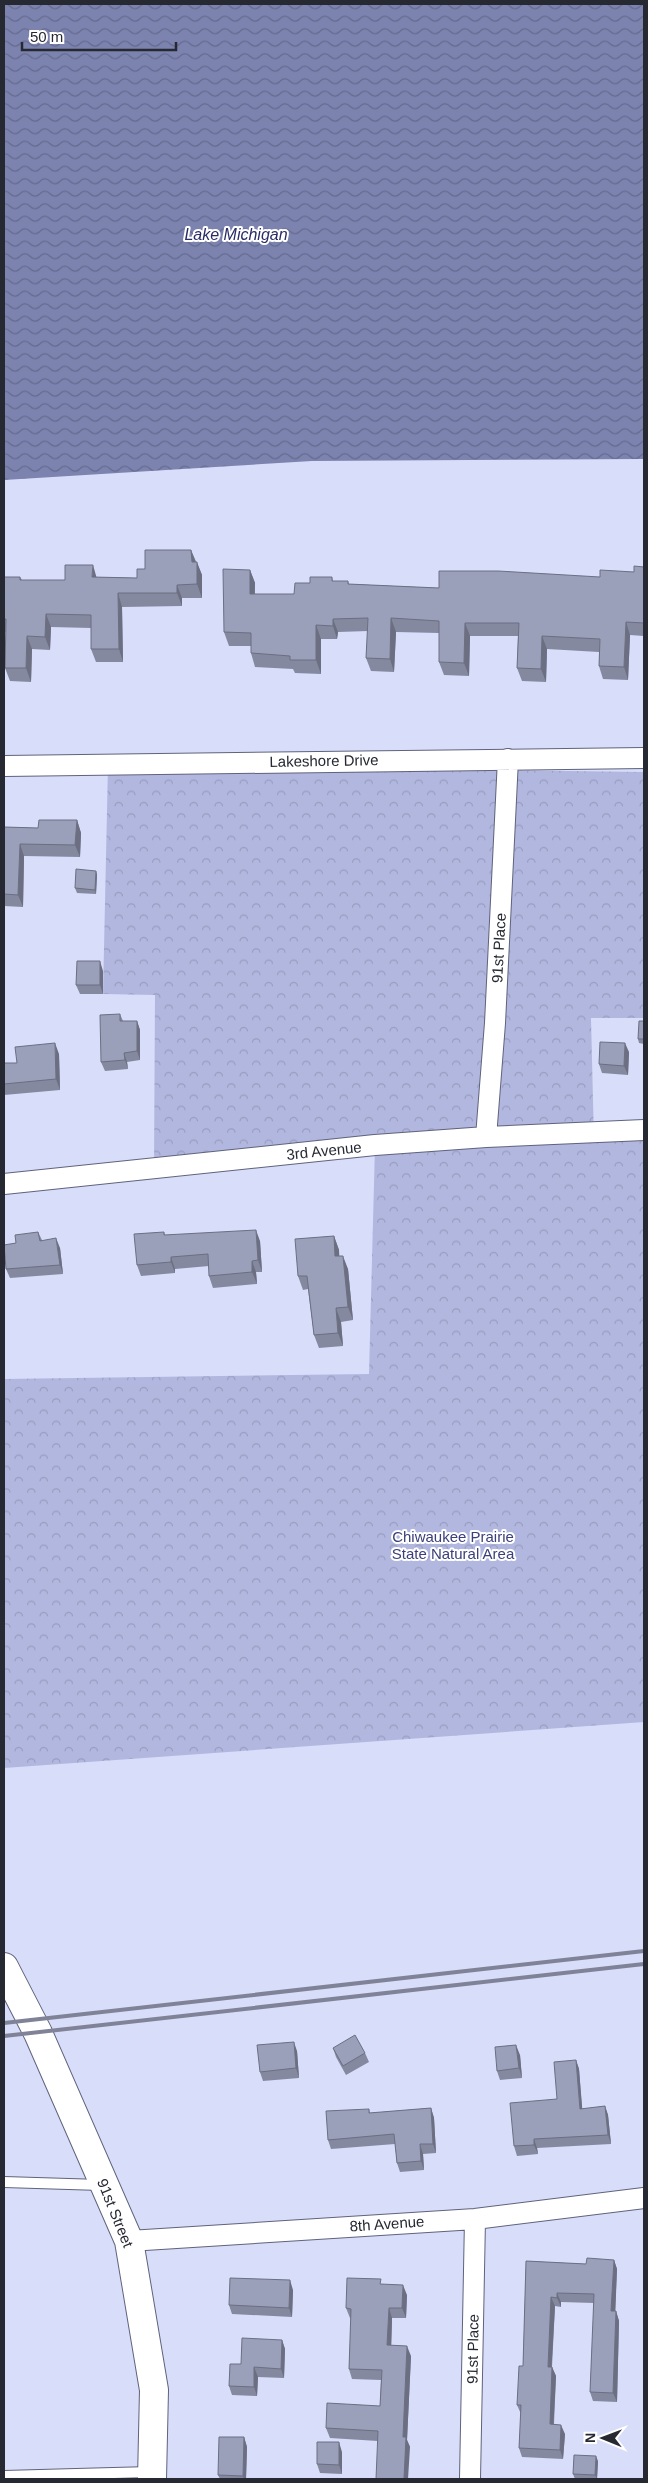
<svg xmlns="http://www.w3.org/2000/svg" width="648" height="2483" font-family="Arial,sans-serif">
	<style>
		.forest { fill: url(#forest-crowns) }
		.water { fill: url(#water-waves) }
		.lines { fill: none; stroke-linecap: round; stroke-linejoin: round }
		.lane-casing { stroke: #5f637b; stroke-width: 12 }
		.street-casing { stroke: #5f637b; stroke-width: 22 }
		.secondary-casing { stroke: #5f637b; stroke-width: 30 }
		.lane { stroke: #fff; stroke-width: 10 }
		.street { stroke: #fff; stroke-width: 20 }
		.secondary { stroke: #fff; stroke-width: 28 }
		.rail { stroke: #808397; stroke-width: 4 }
		.wall { fill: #8489a0 }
		.shaded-wall { fill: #6c6f82 }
		.building { fill: #9a9fba; stroke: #6c6f82 }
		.labels { text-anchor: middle; stroke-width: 4; stroke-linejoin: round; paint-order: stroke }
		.street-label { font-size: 15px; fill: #262832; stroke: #fff }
		.park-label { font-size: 15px; fill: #3b407a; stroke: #fff }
		.water-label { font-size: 16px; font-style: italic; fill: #2a2c65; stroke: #fff }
	</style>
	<defs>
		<pattern id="forest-crowns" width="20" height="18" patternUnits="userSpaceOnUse" patternTransform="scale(1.25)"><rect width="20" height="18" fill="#b1b7df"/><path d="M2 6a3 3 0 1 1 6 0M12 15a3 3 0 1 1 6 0" fill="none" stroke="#989dc0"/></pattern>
		<pattern id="water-waves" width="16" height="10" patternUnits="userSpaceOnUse" patternTransform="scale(1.25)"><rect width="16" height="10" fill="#7c83af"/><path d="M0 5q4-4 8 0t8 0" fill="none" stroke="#656b8f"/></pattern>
	</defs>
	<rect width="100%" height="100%" fill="#d8ddfa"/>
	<path class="forest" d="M108 765 644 772V1018H591L594 1142 644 1139V1722L4 1768V1379L369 1374 375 1146 154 1169 155 995 103 994Z"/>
	<path class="water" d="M4 4H644V459L312 461 4 480Z"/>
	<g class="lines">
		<g class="lane-casing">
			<path id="lane" d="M4 2182 101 2185
				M4 2476 76 2474
				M76 2479V2474L151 2472"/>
		</g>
		<g class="street-casing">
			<path id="street" d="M4 766 644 758
				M486 1137 495 1023 508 759
				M4 1184 375 1145 486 1137 644 1130
				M129 2241 475 2219 644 2198
				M470 2479 475 2219"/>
		</g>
		<g class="secondary-casing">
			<path id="secondary" d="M4 1967 38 2033 129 2241 154 2390 152 2479"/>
		</g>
		<use href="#lane" class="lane"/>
		<use href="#street" class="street"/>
		<use href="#secondary" class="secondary"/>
		<path class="rail" d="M4 2023 644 1951
			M4 2036 644 1964"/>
	</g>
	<path class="wall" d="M191 550 202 575V598H182V606L122 607 123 662H96L91 649V628L51 627 50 650 32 649 31 682 10 681 5 668 6 632 4 631V577H20L22 580H65L97 577 137 578 145 569Z
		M644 567V636L630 635 628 680 603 679 599 666V652L547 649 546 682 522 681 517 668 518 636H470L469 676 444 675 439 662V633L396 632 394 672 371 671 366 658 368 631 338 632 337 639H321V674L295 673 293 669 255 667 251 653V646H229L224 632 250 570 255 583V594H294L310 583 332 577 333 581H348L349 584 439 588 600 577 634 572Z
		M77 820 81 833 80 857 24 856 23 907 4 906V827L38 828Z
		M96 871 97 875 96 894 77 893 75 888Z
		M103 971V994H80L76 985Z
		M120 1014 123 1021H137L140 1030V1060L127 1062 128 1069 105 1071 101 1062Z
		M644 1021V1044L639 1043 638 1039Z
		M629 1052 628 1075 602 1073 599 1064Z
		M59 1054 60 1090 4 1095V1063H17Z
		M38 1232 42 1240 60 1248 63 1274 10 1278 6 1269 16 1243Z
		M164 1232 165 1235 260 1241 262 1272H256L257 1284 213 1288 209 1276V1266L175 1269V1273L141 1276 137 1265Z
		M334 1236 339 1250V1256L348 1269 353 1320 341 1322 343 1346 319 1348 314 1335 308 1289 303 1290 298 1276Z
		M333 2048 365 2053 369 2062 346 2075 336 2057Z
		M297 2051 299 2078 263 2081 260 2072Z
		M520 2055 522 2078 500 2080 497 2071Z
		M576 2060 579 2069 582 2109 605 2106 608 2115 611 2144 537 2148 538 2154 517 2156 514 2146 557 2099Z
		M431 2108 434 2118 436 2153 423 2154 424 2170 400 2172 397 2163 395 2144 331 2149 328 2140 369 2109 370 2113Z
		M614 2260 617 2269 615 2311H616L619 2321 617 2402 593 2401 590 2392 594 2303 561 2302V2307L555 2306 552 2367 556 2376 554 2424 565 2434 563 2459 522 2457 519 2448 521 2414 517 2405 523 2366 526 2261 586 2264Z
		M382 2284 407 2295 406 2318H392L391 2346 411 2356 407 2440 410 2447 378 2441 330 2438 326 2428 380 2406 381 2380 352 2379 349 2369 351 2318H350L346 2308Z
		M293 2290 292 2317 232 2314 229 2305Z
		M282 2340 285 2349 284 2378 258 2377 257 2396 232 2395 229 2386 241 2364Z
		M244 2437 247 2447 246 2479H220L218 2475Z
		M342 2452V2474L320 2473 317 2464Z
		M598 2461 597 2479H575L573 2474Z"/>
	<path class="shaded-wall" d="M191 550 196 563 192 562Z
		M197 562 202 575V598L197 584Z
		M93 565 97 579 92 577Z
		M250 570 255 583 254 607 250 594Z
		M177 585 182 598V606L177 593Z
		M118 593 122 607 123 662 119 649Z
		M46 614 51 627 50 650 45 637Z
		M391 618 396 632 394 672 390 659Z
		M333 619 338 632 337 639 333 626Z
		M626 622 630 635 628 680 624 667Z
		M465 623 470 636 469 676 464 663Z
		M316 625 321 639V674L316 660Z
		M27 636 32 649 31 682 26 668Z
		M542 636 547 649 546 682 541 669Z
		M77 820 81 833 80 857 75 845Z
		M20 844 24 856 23 907 18 895Z
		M96 871 97 875 96 894 95 890Z
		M100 961 103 971V994L100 985Z
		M137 1021 140 1030V1060L137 1051Z
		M55 1043 59 1054 60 1090 56 1079Z
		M625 1043 629 1052 628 1075 624 1066Z
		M124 1053 127 1062 128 1069 125 1060Z
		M256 1230 260 1241 262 1272 258 1260Z
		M334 1236 339 1250 340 1270 335 1256Z
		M56 1238 60 1248 63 1274 60 1265Z
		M343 1256 348 1269 353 1320 348 1307Z
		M171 1257 175 1269V1273L171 1262Z
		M252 1261 256 1272 257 1284 252 1272Z
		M336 1308 341 1322 343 1346 338 1333Z
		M294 2042 297 2051 299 2078 296 2068Z
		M516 2045 520 2055 522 2078 519 2068Z
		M576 2060 579 2069 583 2118 580 2109Z
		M605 2106 608 2115 611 2144 608 2135Z
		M431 2108 434 2118 436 2153 433 2144Z
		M534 2139 537 2148 538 2154 534 2145Z
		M420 2144 423 2154 424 2170 421 2161Z
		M614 2260 617 2269 615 2320 611 2311Z
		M290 2280 293 2290 292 2317 289 2308Z
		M403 2285 407 2295 406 2318 402 2308Z
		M557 2293 561 2302V2307L557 2298Z
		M551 2297 555 2306 551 2376 548 2367Z
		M389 2308 392 2318 391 2355 387 2345Z
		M616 2311 619 2321 617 2402 613 2393Z
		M282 2340 285 2349 284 2378 281 2369Z
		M407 2346 411 2356 407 2440 410 2447 408 2479H404L403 2437Z
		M254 2367 258 2377 257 2396 254 2387Z
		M552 2367 556 2376 553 2433 550 2424Z
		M561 2425 565 2434 563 2459 560 2450Z
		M244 2437 247 2447 246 2479H244L243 2476Z
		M339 2442 342 2452V2474L339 2465Z
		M596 2456 598 2461 597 2479 595 2475Z"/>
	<path class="building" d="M145 550H191L192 562H197V584L177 585V593H118L119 649H91V615L46 614 45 637 27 636 26 668H5L6 619H4V577H20V580H65V565H93L92 577 137 578V569H145Z
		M634 566 644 567V623L626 622 624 667 599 666 600 639 542 636 541 669 517 668 519 623H465L464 663 439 662V621L391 618 390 659 366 658 368 618 333 619V626L316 625V660H290V656L251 653V633L224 632 223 569 250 570V594H294L295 583H310V577H332V581H348V584L439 588V571H498L600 577V570L634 572Z
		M39 820H77L75 845 20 844 18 895 4 894V827L38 828Z
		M76 869 96 871 95 890 75 888Z
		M77 961H100V985H76Z
		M120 1014V1021H137V1051L124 1053 125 1060 101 1062 100 1015Z
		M639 1021H644V1039H638Z
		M600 1042 625 1043 624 1066 599 1064Z
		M55 1043 56 1079 4 1084V1063H17L15 1047Z
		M256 1230 258 1260 252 1261V1272L209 1276 208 1254 171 1257V1262L137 1265 134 1234 164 1232V1235Z
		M38 1232 40 1241 56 1238 60 1265 6 1269 4 1245 16 1243 15 1235Z
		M334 1236 335 1256H343L348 1307 336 1308 338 1333 314 1335 307 1276H298L295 1239Z
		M355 2035 365 2053 343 2066 333 2048Z
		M294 2042 296 2068 260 2072 257 2045Z
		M516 2045 519 2068 497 2071 495 2047Z
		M576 2060 580 2109 605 2106 608 2135 534 2139V2145L514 2146 510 2103 557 2099 554 2062Z
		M431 2108 433 2144H420L421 2161 397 2163 394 2134 328 2140 326 2111 369 2109V2113Z
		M587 2258 614 2260 611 2311H616L613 2393 590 2392 594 2294 557 2293V2298L551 2297 548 2367H552L550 2424 561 2425 560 2450 519 2448 521 2405H517L519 2366H523L526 2261 586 2264Z
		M230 2278 290 2280 289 2308 229 2305Z
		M347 2278 381 2279 380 2284 403 2285 402 2308H389L387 2345 407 2346 403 2437H406L404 2479H376L378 2431 326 2428 327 2403 380 2406 382 2370 349 2369 351 2309 346 2308Z
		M242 2338 282 2340 281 2369 254 2367V2387L229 2386 230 2364H241Z
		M219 2437H244L243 2476 218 2475Z
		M317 2442H339V2465L317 2464Z
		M574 2455 596 2456 595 2475 573 2474Z"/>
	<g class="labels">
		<g class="street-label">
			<text transform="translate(324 761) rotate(-1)" y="5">Lakeshore Drive</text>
			<text transform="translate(499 948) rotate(-87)" y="5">91st Place</text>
			<text transform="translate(324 1151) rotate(-6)" y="5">3rd Avenue</text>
			<text transform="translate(115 2213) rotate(68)" y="5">91st Street</text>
			<text transform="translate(387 2224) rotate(-4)" y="5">8th Avenue</text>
			<text transform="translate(473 2349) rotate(-89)" y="5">91st Place</text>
		</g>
		<g class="park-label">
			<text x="453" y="1542">Chiwaukee Prairie<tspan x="453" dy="17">State Natural Area</tspan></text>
		</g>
		<g class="water-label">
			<text x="236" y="240">Lake Michigan</text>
		</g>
	</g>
	<rect width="648" height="2483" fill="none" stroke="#262832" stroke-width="10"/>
	<g transform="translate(603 2438) rotate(271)" stroke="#ffffff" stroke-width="4" paint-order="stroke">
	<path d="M0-4L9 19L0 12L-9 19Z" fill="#262832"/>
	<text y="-8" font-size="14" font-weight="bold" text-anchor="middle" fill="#262832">N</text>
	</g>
	<path d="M22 42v8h154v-8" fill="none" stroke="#262832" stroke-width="2.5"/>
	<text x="30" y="42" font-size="15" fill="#262832" stroke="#ffffff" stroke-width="4" paint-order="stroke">50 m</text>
</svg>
